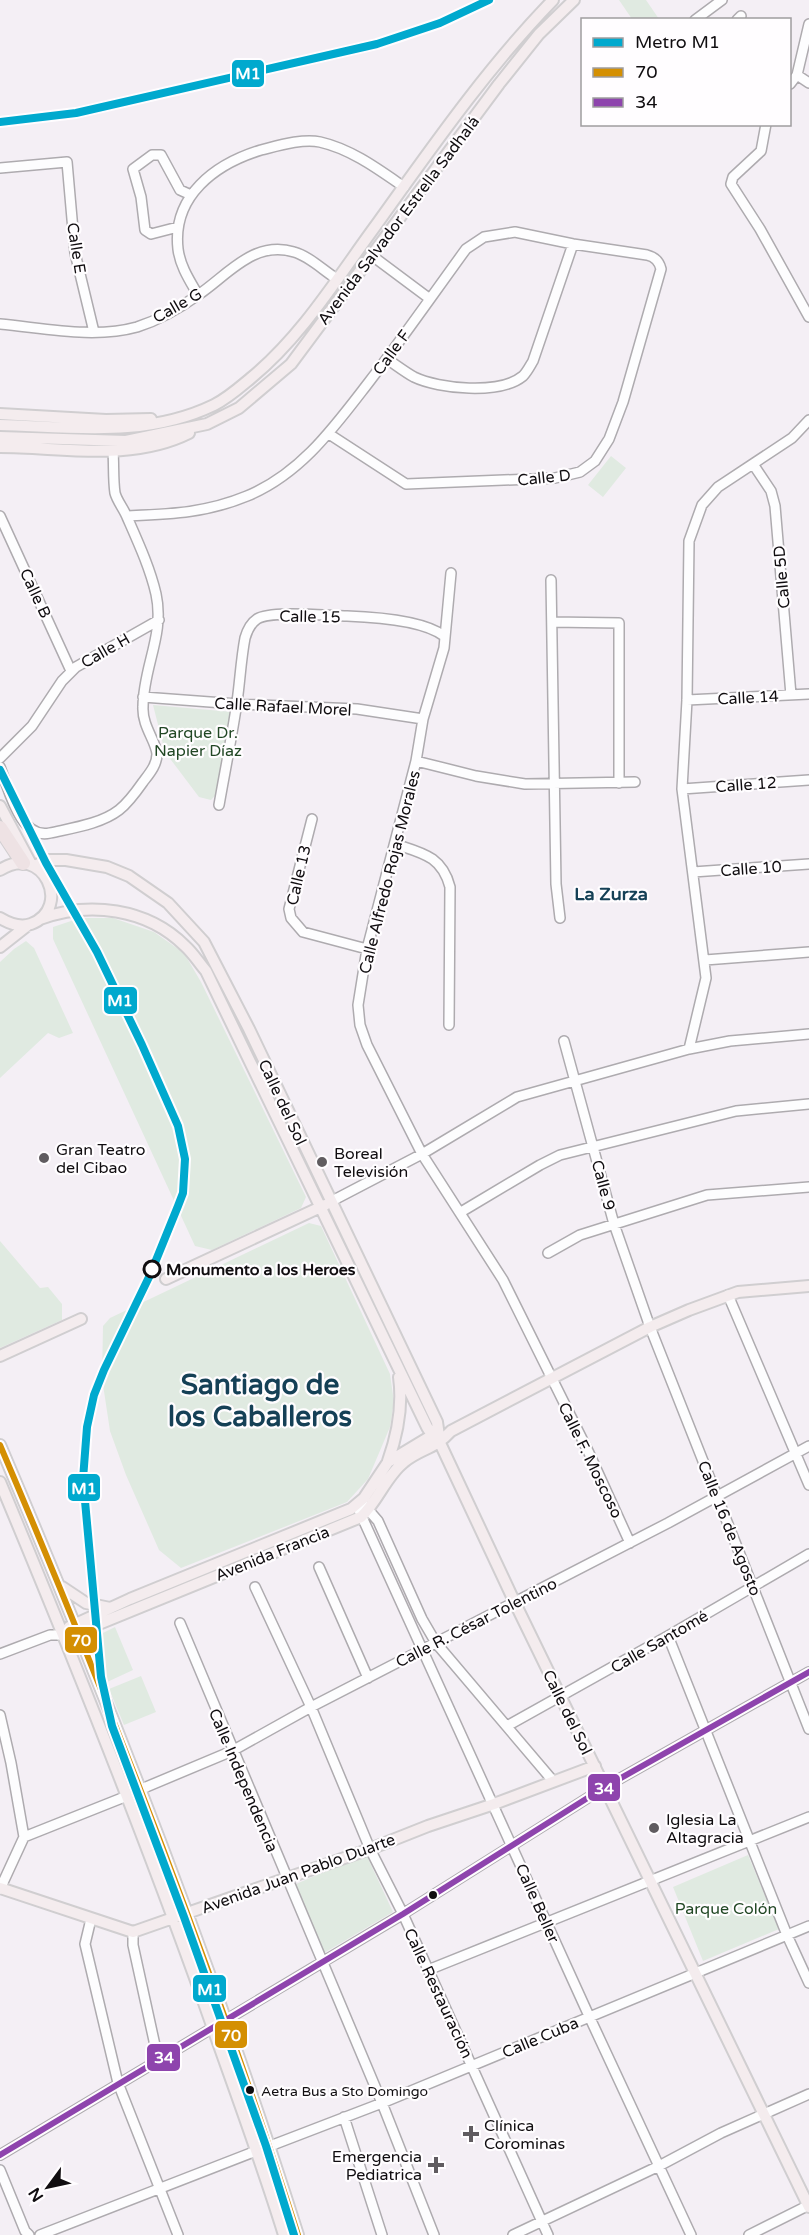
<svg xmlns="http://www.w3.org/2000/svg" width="809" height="2235" font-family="'Varela Round',sans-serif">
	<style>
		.green { fill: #e0eae1 }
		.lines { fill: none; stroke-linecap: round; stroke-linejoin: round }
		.minor-casing { stroke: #aeabaf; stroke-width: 12 }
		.major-casing { stroke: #d0ced0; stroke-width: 14 }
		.highway-casing { stroke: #d0ced0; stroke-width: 16 }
		.minor { stroke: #fdfdfe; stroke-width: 9 }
		.major { stroke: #f4ecee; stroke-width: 10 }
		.highway { stroke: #eee2e4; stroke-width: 14 }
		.bus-1-casing { stroke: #fffdff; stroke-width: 10 }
		.bus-2-casing { stroke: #fffdff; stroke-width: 10 }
		.bus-1 { stroke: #d48f02; stroke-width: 6 }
		.bus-2 { stroke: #8e44ad; stroke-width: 6 }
		.metro-1-casing { stroke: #fffdff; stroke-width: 12 }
		.metro-1 { stroke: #00a9ce; stroke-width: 8 }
		.poi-dot { fill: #605c60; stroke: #fffdff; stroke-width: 2 }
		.stop-dot { fill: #fffdff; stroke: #100d10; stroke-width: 3 }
		.bus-dot { fill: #100d10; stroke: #fffdff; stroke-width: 2 }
		.labels { text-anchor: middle; stroke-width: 4.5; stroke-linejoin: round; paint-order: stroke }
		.bus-label { font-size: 14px; fill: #100d10; stroke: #fffdff; text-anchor: start }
		.street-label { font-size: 16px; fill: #100d10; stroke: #fffdff }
		.park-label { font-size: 16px; fill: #214724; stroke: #fffdff }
		.poi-label { font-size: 16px; fill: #100d10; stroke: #fffdff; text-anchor: start }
		.stop-label { font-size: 16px; font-weight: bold; fill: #100d10; stroke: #fffdff; text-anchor: start }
		.neighbourhood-label { font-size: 18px; font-weight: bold; fill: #154056; stroke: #fffdff }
		.town-label { font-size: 28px; font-weight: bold; fill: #154056; stroke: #fffdff }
		.line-badge { stroke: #fffdff; stroke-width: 2 }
		.badge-label { font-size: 16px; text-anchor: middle; font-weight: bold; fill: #fff }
	</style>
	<rect width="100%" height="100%" fill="#f4eff5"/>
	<path class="green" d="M619 0H646L659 19H632Z
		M611 456 626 468 603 497 588 485Z
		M153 705 233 712 225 785 211 800 199 797 165 752Z
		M80 918H113L154 932 184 953 201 982 306 1197 301 1208 212 1250 195 1246 53 939V927Z
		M26 941 34 948 73 1033 59 1038 48 1033 0 1078V962L14 949Z
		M309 1223 321 1226 390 1374 394 1402 390 1427 368 1479 347 1502 181 1568 159 1550 126 1475 110 1431 102 1378 103 1326 110 1318Z
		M0 1241 40 1288 48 1287 62 1304V1320L0 1348Z
		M115 1627 133 1670 105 1683 87 1641Z
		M141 1676 156 1712 124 1725 109 1689Z
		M366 1854 393 1912 324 1953 296 1884Z
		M748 1855 779 1929 703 1961 673 1887Z"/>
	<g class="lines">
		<g class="minor-casing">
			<path id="minor" d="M695 20 722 0
				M737 20 741 16
				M797 75 809 83
				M790 84 797 75 809 24
				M766 124 761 151 733 177 731 184 760 229 809 317
				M0 168 67 162 75 253 94 332
				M178 227 151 234 145 230 141 197 133 169 152 155H161L180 190 191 195
				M371 255 430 299
				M198 295C190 281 180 266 178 249 172 196 215 164 261 150 277 146 303 138 320 142 351 149 378 169 404 187
				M0 324C44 328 94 339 137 327 159 320 180 308 198 295 228 275 253 240 294 252 309 256 324 271 337 279
				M387 359C396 365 405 372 414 377 439 389 500 395 523 376 527 372 530 366 533 361L573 244
				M753 464 771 491 775 506 791 695
				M0 516 71 671
				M127 516C171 514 206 513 247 496 301 474 335 426 369 382 402 339 434 293 466 249L484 237 515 232 573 244 647 255C655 257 659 261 661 269L623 402 609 439 595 461 580 472 555 478 406 484 329 434
				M451 573 444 648 423 719 416 761 367 949 358 1005 360 1025 367 1045 422 1154 503 1280 589 1453 630 1543
				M551 580 556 884 560 918
				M552 622 619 623V783
				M143 697 237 704 357 709 423 719
				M687 700 809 694
				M0 758 32 726 62 681 76 667 159 620
				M416 761 476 776 525 784 635 782
				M0 767C9 789 20 840 50 833 72 828 101 824 119 810 128 803 136 792 143 782 149 774 157 765 157 754 156 741 142 726 143 707 143 667 165 635 156 594 150 568 138 542 127 517 124 509 117 501 115 493 113 480 114 465 113 451
				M682 789 809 780
				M219 805C225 771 232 736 237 702 240 681 241 659 245 638 247 631 251 623 257 619 271 610 329 616 347 616 374 617 423 620 444 636
				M312 819 289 909 291 918 303 932 367 949
				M395 844C422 853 442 856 450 887L449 1025
				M693 872 809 864
				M705 960 809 952
				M564 1041 614 1224 650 1327 809 1729
				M689 1049 706 978 682 789 687 700 689 541 702 505 718 487 792 438 809 420
				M330 1202 422 1154 517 1097 689 1049 730 1041 809 1034
				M461 1212 540 1165 560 1155 736 1111 809 1104
				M548 1253 580 1235 707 1195 809 1187
				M728 1295 809 1485
				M357 1506 589 2016 691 2235
				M365 1506 378 1521 422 1619 436 1643 553 1781
				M319 1567 368 1678
				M255 1587 311 1707 370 1849 403 1914 548 2235
				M180 1623 382 2103 434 2235
				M668 1636 787 1935 809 1983
				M0 1654 50 1635H64
				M0 1715 11 1763 24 1837 0 1889
				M507 1726 668 1636 809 1554
				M139 1790 232 1751 311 1707 668 1523 809 1446
				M24 1837 127 1796
				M91 1919 85 1944 118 2083 178 2235
				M133 1932V1945L158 2059
				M428 1970 809 1817
				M344 2117 382 2235
				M270 2146 382 2103 809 1926
				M0 2155 403 1914 605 1787 809 1672
				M0 2170 25 2231 29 2235
				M40 2235 256 2151
				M513 2235 659 2166 721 2133 809 2094
				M749 2235 809 2205"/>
		</g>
		<g class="major-casing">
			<path id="major" d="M0 414 106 420 151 419
				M0 425C73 427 146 438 214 405 228 398 239 388 251 378 301 337 336 280 374 228 430 150 486 69 553 0
				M0 437 126 441 207 424 239 408 291 364 499 84 539 34 574 0
				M0 447C62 447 131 462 189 433
				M0 806 31 864
				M34 866 48 860H66L107 867 129 876 168 903 204 942 249 1029 437 1422 440 1443 515 1603 809 2207
				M0 870C43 842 73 908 31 924 20 928 10 924 0 918
				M40 919C89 901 147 908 185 946 193 953 199 963 206 971L427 1427 432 1435 440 1443
				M0 947 28 925
				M166 1279 325 1205
				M0 1356 81 1319
				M0 1445C110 1703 213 1967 298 2235
				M388 1461C398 1433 403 1406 399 1377
				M0 1482C72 1654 141 1827 204 2003 231 2080 260 2157 284 2235
				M62 1587 86 1603 110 1608
				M69 1627 130 1599 351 1509 364 1498 388 1462 436 1433
				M64 1635 79 1632 361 1517C378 1501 386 1476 404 1462 421 1448 434 1450 451 1431L650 1327 689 1310 738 1292 809 1286
				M0 1888 133 1932 370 1849 428 1826 494 1804 595 1766"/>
		</g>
		<g class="highway-casing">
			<path id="highway" d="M0 828 23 863"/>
		</g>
		<use href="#minor" class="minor"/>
		<use href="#major" class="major"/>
		<use href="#highway" class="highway"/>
		<g class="bus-1-casing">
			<path id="bus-1" d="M0 1445C110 1703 213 1967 298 2235"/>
		</g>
		<g class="bus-2-casing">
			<path id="bus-2" d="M0 2155 403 1914 605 1787 809 1672"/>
		</g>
		<use href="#bus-1" class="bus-1"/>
		<use href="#bus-2" class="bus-2"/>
		<g class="metro-1-casing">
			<path id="metro-1" d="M0 122 76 113 377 44 440 23 489 0
				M0 770 46 863 97 952 142 1045 178 1126 185 1159 183 1193 178 1206 150 1275 104 1370 94 1395 87 1427 83 1479 101 1677 112 1726 184 1917 266 2146 294 2235"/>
		</g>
		<use href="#metro-1" class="metro-1"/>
	</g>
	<g class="poi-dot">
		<circle cx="44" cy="1158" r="6"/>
		<circle cx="322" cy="1162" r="6"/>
		<circle cx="654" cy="1828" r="6"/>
		<path d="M468 2125h6v6h6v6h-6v6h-6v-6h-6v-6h6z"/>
		<path d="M433 2156h6v6h6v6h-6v6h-6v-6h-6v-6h6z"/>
	</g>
	<circle class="stop-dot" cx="152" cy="1269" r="8"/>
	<g class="bus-dot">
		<circle cx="433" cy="1895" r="5"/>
		<circle cx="250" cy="2090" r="5"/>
	</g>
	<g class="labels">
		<g class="bus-label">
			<text x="261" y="2096">Aetra Bus a Sto Domingo</text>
		</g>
		<g class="street-label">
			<text transform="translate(398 220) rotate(-53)" y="6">Avenida Salvador Estrella Sadhalá</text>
			<text transform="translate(77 248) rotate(81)" y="6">Calle E</text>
			<text transform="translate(177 305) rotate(-30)" y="6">Calle G</text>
			<text transform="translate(391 352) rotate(-54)" y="6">Calle F</text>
			<text transform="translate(544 477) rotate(-6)" y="6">Calle D</text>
			<text transform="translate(781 577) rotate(-95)" y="6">Calle 5D</text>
			<text transform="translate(36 593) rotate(65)" y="6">Calle B</text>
			<text transform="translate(310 616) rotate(1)" y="6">Calle 15</text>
			<text transform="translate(105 650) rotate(-30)" y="6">Calle H</text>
			<text transform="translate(748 697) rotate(-3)" y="6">Calle 14</text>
			<text transform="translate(283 706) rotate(3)" y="6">Calle Rafael Morel</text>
			<text transform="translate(746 784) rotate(-4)" y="6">Calle 12</text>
			<text transform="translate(751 868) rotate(-4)" y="6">Calle 10</text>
			<text transform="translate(389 872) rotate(-76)" y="6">Calle Alfredo Rojas Morales</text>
			<text transform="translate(298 875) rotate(-77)" y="6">Calle 13</text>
			<text transform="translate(283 1102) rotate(65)" y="6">Calle del Sol</text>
			<text transform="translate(604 1185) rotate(75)" y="6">Calle 9</text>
			<text transform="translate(591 1460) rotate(64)" y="6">Calle F. Moscoso</text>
			<text transform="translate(730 1528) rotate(68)" y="6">Calle 16 de Agosto</text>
			<text transform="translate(272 1553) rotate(-22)" y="6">Avenida Francia</text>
			<text transform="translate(476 1622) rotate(-27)" y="6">Calle R. César Tolentino</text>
			<text transform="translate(659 1641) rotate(-30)" y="6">Calle Santomé</text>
			<text transform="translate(568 1712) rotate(64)" y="6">Calle del Sol</text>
			<text transform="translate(244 1780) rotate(67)" y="6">Calle Independencia</text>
			<text transform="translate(298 1873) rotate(-20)" y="6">Avenida Juan Pablo Duarte</text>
			<text transform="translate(538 1903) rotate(66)" y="6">Calle Beller</text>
			<text transform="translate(439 1993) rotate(65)" y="6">Calle Restauración</text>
			<text transform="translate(540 2037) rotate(-23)" y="6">Calle Cuba</text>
		</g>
		<g class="park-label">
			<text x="198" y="738">Parque Dr.<tspan x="198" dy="18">Napier Díaz</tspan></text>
			<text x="726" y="1914">Parque Colón</text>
		</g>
		<g class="poi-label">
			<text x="56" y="1155">Gran Teatro<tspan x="56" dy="18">del Cibao</tspan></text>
			<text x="334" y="1159">Boreal<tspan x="334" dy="18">Televisión</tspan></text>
			<text x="666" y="1825">Iglesia La<tspan x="666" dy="18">Altagracia</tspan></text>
			<text x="484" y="2131">Clínica<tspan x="484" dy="18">Corominas</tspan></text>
			<text x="422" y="2162" text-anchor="end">Emergencia<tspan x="422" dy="18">Pediatrica</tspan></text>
		</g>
		<g class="stop-label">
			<text x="166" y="1275">Monumento a los Heroes</text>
		</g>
		<g class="neighbourhood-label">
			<text x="611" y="900">La Zurza</text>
		</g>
		<g class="town-label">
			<text x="260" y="1394">Santiago de<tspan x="260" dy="32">los Caballeros</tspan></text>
		</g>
	</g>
	<g class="line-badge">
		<rect x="231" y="59" width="34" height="29" rx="6" fill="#00a9ce"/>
		<rect x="103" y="986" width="35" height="29" rx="6" fill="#00a9ce"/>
		<rect x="67" y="1473" width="34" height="29" rx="6" fill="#00a9ce"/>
		<rect x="64" y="1626" width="34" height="28" rx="6" fill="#d48f02"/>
		<rect x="587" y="1773" width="34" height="29" rx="6" fill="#8e44ad"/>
		<rect x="192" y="1974" width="35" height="29" rx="6" fill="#00a9ce"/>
		<rect x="214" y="2020" width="34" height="29" rx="6" fill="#d48f02"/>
		<rect x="146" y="2043" width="35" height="29" rx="6" fill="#8e44ad"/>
	</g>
	<g class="badge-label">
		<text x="248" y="79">M1</text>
		<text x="120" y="1006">M1</text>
		<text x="84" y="1494">M1</text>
		<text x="81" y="1646">70</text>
		<text x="604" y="1794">34</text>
		<text x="210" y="1995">M1</text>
		<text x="231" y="2041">70</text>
		<text x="164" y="2063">34</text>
	</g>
	<rect x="581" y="18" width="210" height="108" fill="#fffdff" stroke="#9f9d9f" stroke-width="1.5"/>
	<rect x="593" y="38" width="30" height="9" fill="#00a9ce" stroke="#9f9d9f" stroke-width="1.5"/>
	<text x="635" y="48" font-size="18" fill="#100d10">Metro M1</text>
	<rect x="593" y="68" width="30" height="9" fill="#d48f02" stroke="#9f9d9f" stroke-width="1.5"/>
	<text x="635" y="78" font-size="18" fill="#100d10">70</text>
	<rect x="593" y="98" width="30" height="9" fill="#8e44ad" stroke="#9f9d9f" stroke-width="1.5"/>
	<text x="635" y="108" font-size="18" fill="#100d10">34</text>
	<g transform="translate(48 2187) rotate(237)" stroke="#fffdff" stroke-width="4.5" paint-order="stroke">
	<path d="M0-4.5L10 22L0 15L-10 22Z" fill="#100d10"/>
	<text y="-9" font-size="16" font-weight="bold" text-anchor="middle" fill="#100d10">N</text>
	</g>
</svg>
